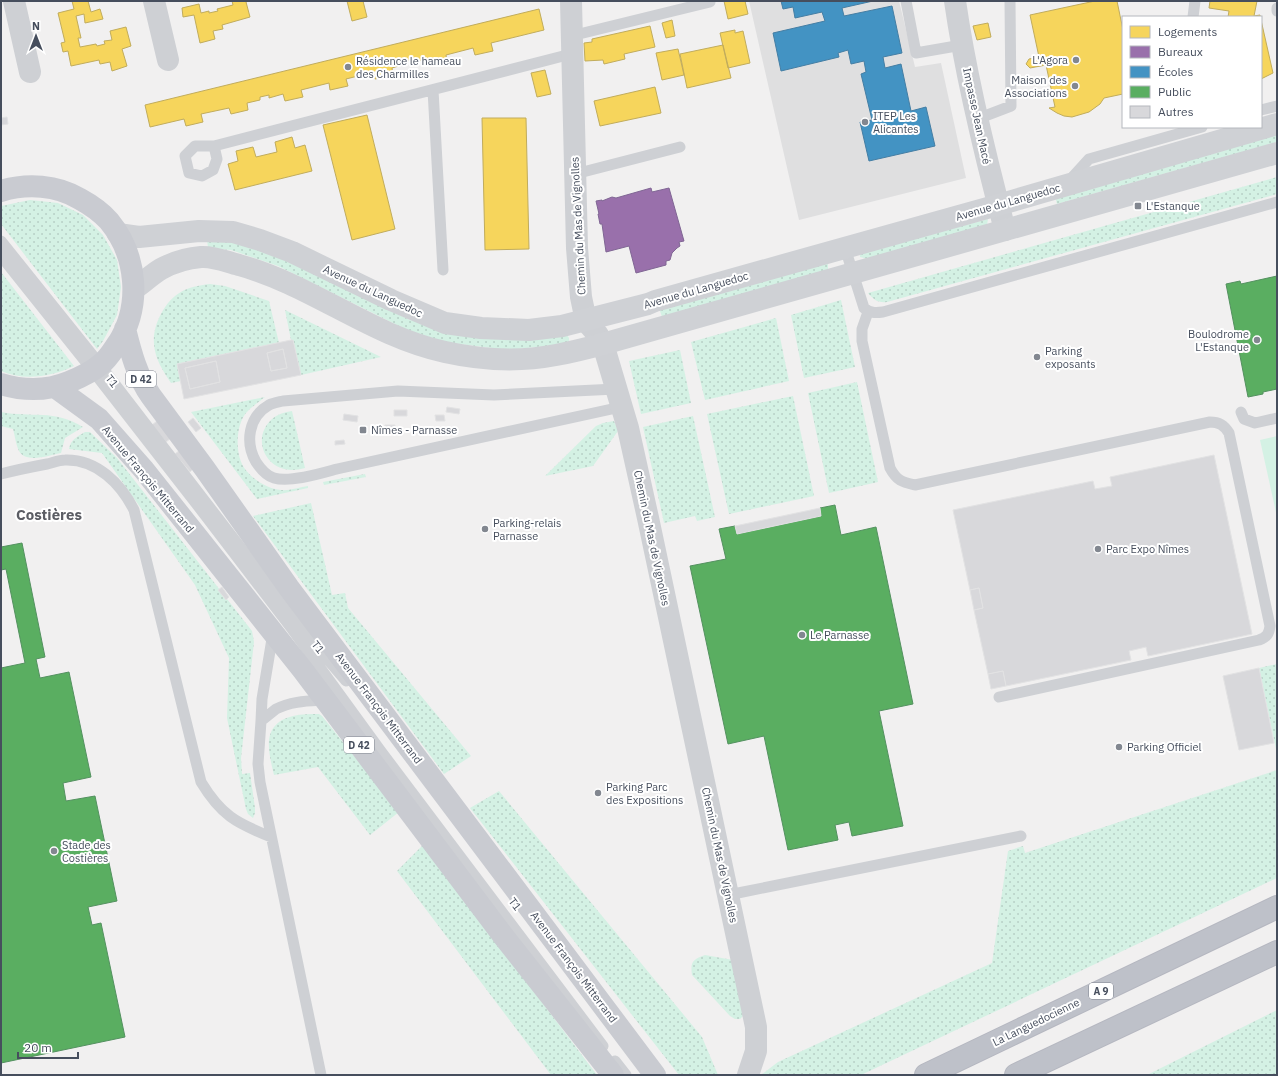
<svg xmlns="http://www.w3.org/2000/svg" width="1278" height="1076" font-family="'IBM Plex Sans',sans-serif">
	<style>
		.education { fill: #dfdfe0 }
		.grass { fill: url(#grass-dots) }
		.pitch { fill: #d4f1e4 }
		.homes { fill: #f6d55c; stroke: #c1ac5c }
		.offices { fill: #9970ab; stroke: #806694 }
		.schools { fill: #4393c3; stroke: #447ea4 }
		.public { fill: #5aae61; stroke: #549160 }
		.building { fill: #d8d8db; stroke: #e2e2e3; fill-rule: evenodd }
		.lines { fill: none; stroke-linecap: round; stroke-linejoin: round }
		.highway-casing { stroke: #b5b7c0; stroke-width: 24 }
		.lane { stroke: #ced0d4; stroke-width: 11 }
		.street { stroke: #ced0d4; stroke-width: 22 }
		.secondary { stroke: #cfd1d5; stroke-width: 22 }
		.primary { stroke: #c9cbd1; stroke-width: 22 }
		.highway { stroke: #bec1c9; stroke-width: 22 }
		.poi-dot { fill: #828790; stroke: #fff; stroke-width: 1.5 }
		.labels { text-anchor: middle; stroke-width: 4; stroke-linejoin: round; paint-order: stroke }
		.shield { fill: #fff; stroke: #7e838e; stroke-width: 1 }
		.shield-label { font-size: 10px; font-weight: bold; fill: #464e5d }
		.poi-label { font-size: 11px; fill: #464e5d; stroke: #fff; text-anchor: start }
		.street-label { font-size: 11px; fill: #464e5d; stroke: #fff }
		.district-label { font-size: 15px; font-weight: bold; fill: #5b5d64; stroke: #fff }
	</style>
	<defs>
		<pattern id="grass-dots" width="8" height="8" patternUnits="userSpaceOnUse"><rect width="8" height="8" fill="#d4f1e4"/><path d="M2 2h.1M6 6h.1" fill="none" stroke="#b7d0c6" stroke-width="1.8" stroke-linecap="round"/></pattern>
	</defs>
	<rect width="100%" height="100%" fill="#f1f0f0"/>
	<path class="education" d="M749 1H899L915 67 941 63 966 178 799 220Z"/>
	<path class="grass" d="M1277 132V142L1057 204 1055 196Z
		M1277 177V194L887 302C878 303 874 300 868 293Z
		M30 200 58 203 83 215 103 235 117 260 121 287 117 315 103 341 97 349 1 224V206Z
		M988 219 987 225 868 259 860 257V253Z
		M207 239H219L261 249 410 320 567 335 569 338V341L566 344 507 350 444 342 405 329 278 266 231 250 208 248Z
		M827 262 828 265V269L825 271 662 317 659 308Z
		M1 272 74 366C52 377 23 381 1 371Z
		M210 284 225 286 269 301 279 343 181 381 171 383C163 371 155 359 154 344 153 334 156 323 161 314 173 292 186 287 210 284Z
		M841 300 855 367 804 378 791 315Z
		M285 310 381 357 301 375 293 340H291Z
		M776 318 789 381 705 400 691 342Z
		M680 350 691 403 641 414 629 361Z
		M857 382 878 482 829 493 808 393Z
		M793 396 814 496 729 514 707 414Z
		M265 397C259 402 251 407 246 413 236 425 235 452 243 466 250 478 267 489 281 490 289 491 300 487 308 486V488L257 499 191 412Z
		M292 411 305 468C301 469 296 470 292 470 265 470 251 438 272 419 278 414 285 412 292 411Z
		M1 412C32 418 54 409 83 427L65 438 61 453C50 455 26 464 19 451 16 445 15 436 13 429L1 426Z
		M693 416 715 517 697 521 695 516 664 523 643 427Z
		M614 421 618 431 593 466 545 476 596 426 603 423Z
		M85 432H90L117 458 252 631 254 642 241 758 242 774 250 773 255 808V813L253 818 248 814 246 809 227 718 229 658 195 585 102 453 69 449C71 439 77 437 85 432Z
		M365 474 366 477 324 485 323 482Z
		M311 503 332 595 345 593 348 608 471 756 444 774 253 516Z
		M1277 664V754L1259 668Z
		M319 714 322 716 399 812 370 835 318 767 274 775C268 750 261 724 293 716 301 714 311 714 319 714Z
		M1277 770V878L861 1075H761L778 1062 992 963 1008 851 1023 846 1025 853Z
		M499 791 702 1037 718 1075H679L470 808Z
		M423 845 597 1075H551L397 871Z
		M705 955 733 960 743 1016 740 1019H735L730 1016 692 975C690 962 693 959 705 955Z
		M1277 1010V1075H1147Z"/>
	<path class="pitch" d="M1277 436V517L1260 440Z"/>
	<path class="homes" d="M72 1H88L91 12 100 9 103 19 85 23 84 14 76 16 81 38H78L80 47 96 44 97 46 105 44 104 41 112 40 110 31 126 27 131 46 122 49 127 66 112 71 110 62 100 64 99 60 71 66 68 51 63 52 61 43 65 42 58 13 74 9Z
		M232 1H248L246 2 250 17 222 25 223 29 213 31 215 39 200 43 194 15 183 17 182 8 199 4 201 13 209 11V13L218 11 217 9 233 5Z
		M347 1H363L367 17 352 21Z
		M724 1H745L748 14 728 19Z
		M1095 1H1117L1123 30V94L1104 98 1100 104 1089 112 1072 117 1064 116 1057 113 1049 108 1055 107 1046 65 1030 68 1026 64 1029 59 1039 57 1030 15Z
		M1210 1H1257L1254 16 1260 15V17H1228L1229 11 1209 8Z
		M539 9 544 30 491 43 493 51 475 55 473 48 446 55 447 62 429 66 428 59 414 62V59L405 62V64L392 68 393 75 375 79 374 72 346 79 348 86 330 90 329 83 301 90 303 97 285 101 283 94 269 98V95L260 97V100L247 103 248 110 231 114 229 108 201 114 203 122 186 126 184 119 150 127 145 105Z
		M672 20 675 36 666 38 662 23Z
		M1261 20 1273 73 1261 79Z
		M988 23 991 37 977 40 973 26Z
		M650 26 655 47 624 54 625 59 604 64 603 60 585 61 584 43 592 42V39Z
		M735 30V33L743 31 750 63 728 68 720 33Z
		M723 45 731 78 687 88 680 54Z
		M678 49 684 75 662 80 656 53Z
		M545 70 551 94 537 97 531 73Z
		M655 87 661 113 600 126 594 101Z
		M367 115 395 229 352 240 323 125Z
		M482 118H526L529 249 485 250Z
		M292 137 295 148 305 145 312 171 235 190 228 164 238 161 236 151 253 147 256 157 277 152 275 142Z"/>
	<path class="offices" d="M651 188 652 192 669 188 684 241 679 242 680 246 677 248 672 253 670 260 666 261V265L636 273 629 246 606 252 602 224H600L598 214H599L596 201 602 200V201L612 197 616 198Z"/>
	<path class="schools" d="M781 1H873L842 8 844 16 892 6 902 53 883 57 885 68 901 64 911 111 926 107 935 146 869 161 860 122 872 120 861 74 866 72 864 61 851 64 848 50 838 53 839 57 781 71 773 33 825 21 822 12 795 18 793 7 783 9Z"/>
	<path class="public" d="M1277 276V389L1263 392V394L1248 397 1226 284 1240 281 1241 284Z
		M835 505 841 535 876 527 913 704 879 711 903 826 852 836 849 822 835 825 838 840 788 850 764 736 728 744 690 566 726 559 719 529 735 526 737 534 821 516 820 508Z
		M22 543 45 657 36 659 40 678 69 672 91 777 63 783 66 801 95 796 117 901 88 907 92 925 101 923 125 1037 1 1063V668L25 663 6 569 1 570V547Z"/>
	<path class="building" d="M7 117 8 124 1 125V118Z
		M291 340H293L301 375 184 399 177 364ZM283 349 287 368 271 371 267 353ZM216 361 220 382 190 389 185 368Z
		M283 349 287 368 271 371 267 353Z
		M216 361 220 382 190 389 185 368Z
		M447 407 460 409 459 414 446 412Z
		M394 410H407V416H394Z
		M344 414 358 416 357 422 343 420Z
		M435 415H444L445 421H436Z
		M193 418 201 428 196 432 188 422Z
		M157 421 171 438 166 442 152 425Z
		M385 425H395V431H384Z
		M344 440 345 444 335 445V441Z
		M180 450 194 468 190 472 175 454Z
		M1214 455 1252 634 1148 656 1146 647 1129 651 1131 660 1006 686 1003 671 988 674 974 610 983 608 979 588 970 590 953 510 1093 481 1095 489 1112 486 1110 477Z
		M820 508 821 516 737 534 735 526Z
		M222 587 229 597 226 600 218 590Z
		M979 588 983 608 974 610 970 590Z
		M1259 668 1274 743 1239 750 1223 676Z
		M1003 671 1006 686 991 689 988 674Z"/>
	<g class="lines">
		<g class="highway-casing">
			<path id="highway" d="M926 1075 1277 907
				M1016 1075 1277 952"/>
		</g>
		<path class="lane" d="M906 1 916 53 962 45
			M1277 8V11
			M1193 17 1195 1
			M571 36 710 2
			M433 90 443 270
			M1261 110 1277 106
			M977 119 1011 106 1010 1
			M214 146 217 159 213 170 202 176 189 173 185 156 195 146H214L571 54
			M575 174 680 147
			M1069 181 1089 159 1202 127
			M1 241 94 357 321 652 346 681
			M845 248 864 308C870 313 875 313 883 312L1277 202
			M1 256 93 371 205 515 292 629 380 750 603 1046
			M868 312 862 329V341L890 468C897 481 902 482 915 485L1210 422C1219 422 1224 425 1229 433L1270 626C1269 634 1267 637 1259 640L999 697
			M616 389 494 395 398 391 283 401C279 402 273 403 269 405 248 417 245 443 256 462 260 468 267 476 274 478 290 483 322 473 337 469L621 407
			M1241 412 1244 419 1255 423 1277 418
			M1 474C16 470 31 467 47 464 52 463 59 460 65 460 97 459 121 484 134 510L201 782C221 815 236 823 271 837
			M273 633 262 699 261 721C266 717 271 713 276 709 291 701 309 701 325 700
			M261 721 258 764 260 782 321 1075
			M728 895 1021 836
			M615 1061 626 1075"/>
		<path class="street" d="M14 1 30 72
			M154 1 168 60
			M571 1 577 248 581 297 586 321 598 335 603 344 628 428 648 518 756 1027V1051L748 1075
			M955 1C966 78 985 155 1005 230"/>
		<path class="secondary" d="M118 234 139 237 199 231 233 232 260 240 292 252 391 300 445 323 481 328 529 330 562 326 648 304 655 301 998 205 1277 124
			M134 289C143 283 151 275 161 269 172 263 188 258 201 257 214 256 227 262 239 265 312 285 371 336 445 352 481 360 520 362 556 355 572 352 588 348 603 344L1277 153"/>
		<path class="primary" d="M1 191C27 183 57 185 80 199 91 205 101 212 109 221 137 255 142 305 118 343 113 350 108 359 101 364 92 372 81 377 69 382 47 391 24 391 1 384
			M125 329C131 353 137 376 151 396L205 469 289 588 655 1075
			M55 387 99 419 144 470 302 669 504 937 613 1075"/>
		<use href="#highway" class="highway"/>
	</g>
	<g class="poi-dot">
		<circle cx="1076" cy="60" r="4"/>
		<circle cx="348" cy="67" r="4"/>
		<circle cx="1075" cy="86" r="4"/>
		<circle cx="865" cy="122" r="4"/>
		<rect x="1134" y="202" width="8" height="8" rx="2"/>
		<circle cx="1257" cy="340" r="4"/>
		<circle cx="1037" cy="357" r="4"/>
		<rect x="359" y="426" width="8" height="8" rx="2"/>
		<circle cx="485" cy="529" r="4"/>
		<circle cx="1098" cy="549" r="4"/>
		<circle cx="802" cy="635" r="4"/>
		<circle cx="1119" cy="747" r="4"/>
		<circle cx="598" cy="793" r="4"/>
		<circle cx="54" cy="851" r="4"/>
	</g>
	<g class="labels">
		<g class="shield">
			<rect x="126" y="371" width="30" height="16" rx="3"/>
			<rect x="344" y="737" width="30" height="16" rx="3"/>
			<rect x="1089" y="983" width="24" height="16" rx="3"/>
		</g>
		<g class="shield-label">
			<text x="141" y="383">D 42</text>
			<text x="359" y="749">D 42</text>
			<text x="1101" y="995">A 9</text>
		</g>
		<g class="poi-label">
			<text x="1068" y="64" text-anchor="end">L'Agora</text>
			<text x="356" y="65">Résidence le hameau<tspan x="356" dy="13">des Charmilles</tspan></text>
			<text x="1067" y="84" text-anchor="end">Maison des<tspan x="1067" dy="13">Associations</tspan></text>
			<text x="873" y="120">ITEP Les<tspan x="873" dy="13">Alicantes</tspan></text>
			<text x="1146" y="210">L'Estanque</text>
			<text x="1249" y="338" text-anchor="end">Boulodrome<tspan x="1249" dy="13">L'Estanque</tspan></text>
			<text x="1045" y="355">Parking<tspan x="1045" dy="13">exposants</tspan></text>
			<text x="371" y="434">Nîmes - Parnasse</text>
			<text x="493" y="527">Parking-relais<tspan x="493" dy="13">Parnasse</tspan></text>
			<text x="1106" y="553">Parc Expo Nîmes</text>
			<text x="810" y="639">Le Parnasse</text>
			<text x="1127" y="751">Parking Officiel</text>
			<text x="606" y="791">Parking Parc<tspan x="606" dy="13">des Expositions</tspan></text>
			<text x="62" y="849">Stade des<tspan x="62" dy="13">Costières</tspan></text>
		</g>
		<g class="street-label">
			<text transform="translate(977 116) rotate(78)" y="4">Impasse Jean Macé</text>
			<text transform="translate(1008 202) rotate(-16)" y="4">Avenue du Languedoc</text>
			<text transform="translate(578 226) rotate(-93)" y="4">Chemin du Mas de Vignolles</text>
			<text transform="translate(696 290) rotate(-16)" y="4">Avenue du Languedoc</text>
			<text transform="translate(373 291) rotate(25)" y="4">Avenue du Languedoc</text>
			<text transform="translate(112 381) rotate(52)" y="4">T1</text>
			<text transform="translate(148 479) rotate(50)" y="4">Avenue François Mitterrand</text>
			<text transform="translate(652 538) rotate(78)" y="4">Chemin du Mas de Vignolles</text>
			<text transform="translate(318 647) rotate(52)" y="4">T1</text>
			<text transform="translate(379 708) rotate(53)" y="4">Avenue François Mitterrand</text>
			<text transform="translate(720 855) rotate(78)" y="4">Chemin du Mas de Vignolles</text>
			<text transform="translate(515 904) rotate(53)" y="4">T1</text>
			<text transform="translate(574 967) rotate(53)" y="4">Avenue François Mitterrand</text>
			<text transform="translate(1036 1022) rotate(-26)" y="4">La Languedocienne</text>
		</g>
		<g class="district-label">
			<text x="49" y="520">Costières</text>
		</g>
	</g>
	<rect width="1278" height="1076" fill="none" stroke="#464e5d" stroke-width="4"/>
	<rect x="1122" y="16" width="140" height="112" fill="#ffffff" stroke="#b5b8be"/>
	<rect x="1130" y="26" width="20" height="12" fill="#f6d55c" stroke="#b5b8be"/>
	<text x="1158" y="36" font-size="12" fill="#464e5d">Logements</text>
	<rect x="1130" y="46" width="20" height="12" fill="#9970ab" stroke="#b5b8be"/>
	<text x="1158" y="56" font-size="12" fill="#464e5d">Bureaux</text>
	<rect x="1130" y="66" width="20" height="12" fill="#4393c3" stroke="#b5b8be"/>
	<text x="1158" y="76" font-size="12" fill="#464e5d">Écoles</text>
	<rect x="1130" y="86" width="20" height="12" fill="#5aae61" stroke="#b5b8be"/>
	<text x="1158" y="96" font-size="12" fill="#464e5d">Public</text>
	<rect x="1130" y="106" width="20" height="12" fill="#d8d8db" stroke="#b5b8be"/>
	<text x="1158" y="116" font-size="12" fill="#464e5d">Autres</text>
	<g transform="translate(36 36)" stroke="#ffffff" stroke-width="3" paint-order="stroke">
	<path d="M0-3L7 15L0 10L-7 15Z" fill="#464e5d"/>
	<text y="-6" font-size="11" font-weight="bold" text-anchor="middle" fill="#464e5d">N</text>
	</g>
	<path d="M18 1052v6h60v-6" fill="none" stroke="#464e5d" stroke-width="2"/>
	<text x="24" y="1052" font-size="12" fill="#464e5d" stroke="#ffffff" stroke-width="3" paint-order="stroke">20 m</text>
</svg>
